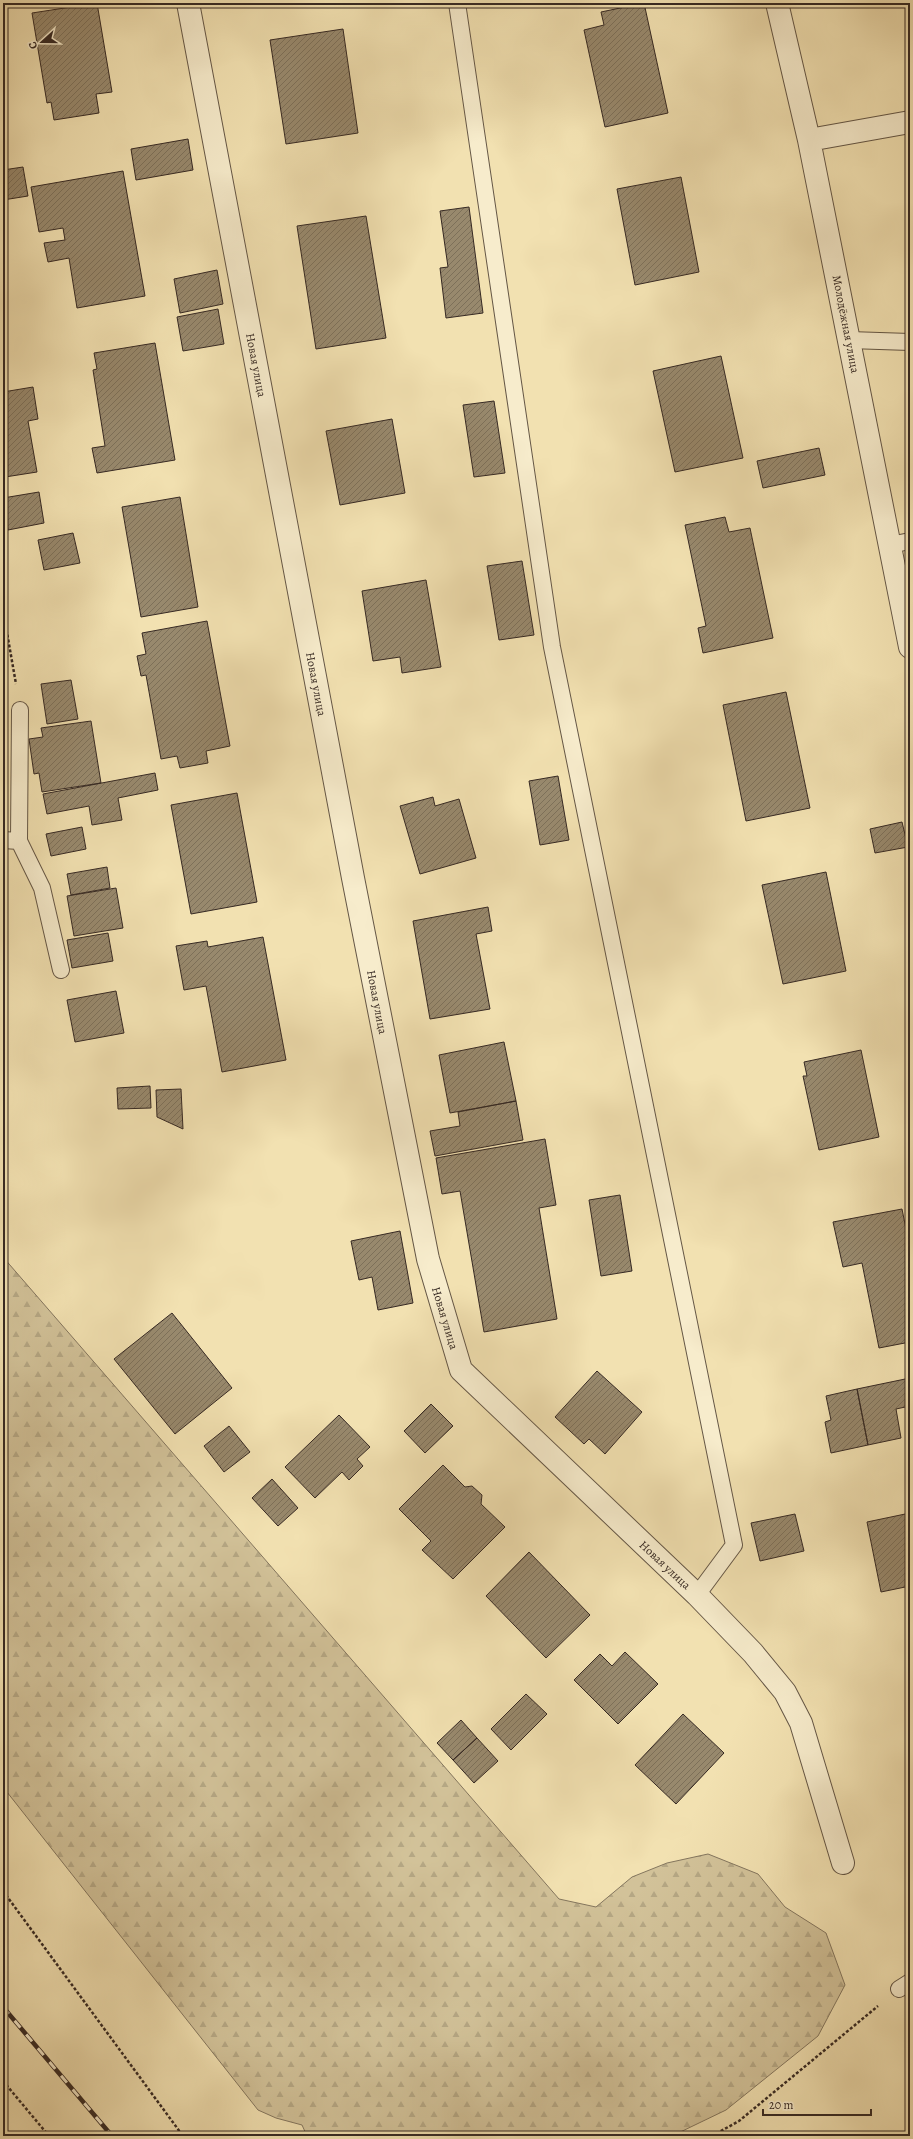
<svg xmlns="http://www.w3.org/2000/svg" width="913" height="2139" font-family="Alegreya,serif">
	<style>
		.forest { fill: url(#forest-firs); stroke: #84765e }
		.building { fill: url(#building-hatch); stroke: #362923 }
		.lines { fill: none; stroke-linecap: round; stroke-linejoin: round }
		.lane-casing { stroke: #655746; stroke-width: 18 }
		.street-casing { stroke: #655746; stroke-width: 24 }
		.path { stroke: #362923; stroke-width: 2.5; stroke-dasharray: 3 2; stroke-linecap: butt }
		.lane { stroke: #f7eccc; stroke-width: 16 }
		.street { stroke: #f7eccc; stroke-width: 22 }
		.rail-casing { stroke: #362923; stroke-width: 4.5 }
		.rail { stroke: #f7eccc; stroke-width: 3; stroke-dasharray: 9; stroke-linecap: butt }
		.labels { text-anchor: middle; stroke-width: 3; stroke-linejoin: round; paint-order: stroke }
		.street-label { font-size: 12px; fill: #362923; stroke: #f7eccc }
	</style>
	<defs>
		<pattern id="forest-firs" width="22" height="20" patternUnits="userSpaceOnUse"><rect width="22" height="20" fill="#d2c299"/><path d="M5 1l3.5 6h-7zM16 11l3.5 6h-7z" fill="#b5a784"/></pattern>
		<pattern id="building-hatch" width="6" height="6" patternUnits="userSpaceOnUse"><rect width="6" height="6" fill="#98896d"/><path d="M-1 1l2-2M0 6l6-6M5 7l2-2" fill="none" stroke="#7d7059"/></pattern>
	</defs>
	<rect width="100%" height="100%" fill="#f2e1b1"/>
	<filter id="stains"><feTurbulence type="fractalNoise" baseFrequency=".005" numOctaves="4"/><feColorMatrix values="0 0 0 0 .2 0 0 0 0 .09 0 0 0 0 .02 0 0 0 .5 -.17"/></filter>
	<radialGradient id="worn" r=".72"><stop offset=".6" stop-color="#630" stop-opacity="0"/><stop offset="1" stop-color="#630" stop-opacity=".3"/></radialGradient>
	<path class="forest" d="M3 1257 559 1899 596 1907 632 1877 667 1863 708 1854 758 1874 785 1907 826 1933 845 1985 818 2036 726 2110 672 2136H307L302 2125 276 2118 258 2110 3 1787Z"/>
	<path class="building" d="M97 3 112 92 96 94 99 113 54 120 51 102 47 103 32 13Z
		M644 3 668 113 605 127 584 30 604 25 601 12Z
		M343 29 358 133 286 144 270 40Z
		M188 139 193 170 136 180 131 149Z
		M23 167 28 196 3 200V170Z
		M123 171 145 296 77 308 69 258 48 262 44 243 65 240 63 228 39 232 31 187Z
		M681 177 699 272 635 285 617 189Z
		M469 207 483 313 446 318 440 268 448 267 440 211Z
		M366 216 386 338 316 349 297 226Z
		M217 270 223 304 180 313 174 279Z
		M218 309 224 344 183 351 177 317Z
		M155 343 175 460 97 473 92 448 105 446 93 370 97 369 94 353Z
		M721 356 743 458 675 472 653 371Z
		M33 387 38 419 28 421 37 472 5 477 3 463V392Z
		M494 401 505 473 474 477 463 405Z
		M392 419 405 493 340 505 326 431Z
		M819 448 825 475 763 488 757 461Z
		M39 492 44 523 8 530 3 498Z
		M180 497 198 607 141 617 122 507Z
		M725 517 729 532 750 528 773 638 703 653 698 628 706 626 685 525Z
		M73 533 80 563 44 570 38 540Z
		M522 561 534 635 499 640 487 566Z
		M426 580 441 667 402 673 400 657 373 661 362 591Z
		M207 621 230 746 206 751 208 763 180 768 177 756 161 759 146 675 141 676 137 656 146 654 142 633Z
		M71 680 78 719 47 724 41 684Z
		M786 692 810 808 746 821 723 705Z
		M91 721 101 783 42 792 39 773 34 774 29 739 43 737 41 728Z
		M155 773 158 790 118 798 122 820 92 825 89 806 47 814 43 794Z
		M558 776 569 840 540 845 529 781Z
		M237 793 257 902 191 914 171 805Z
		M433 797 435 806 459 799 476 858 420 874 400 806Z
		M902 822 908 847 875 853 870 829Z
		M82 827 86 849 51 856 46 834Z
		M107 867 110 888 71 895 67 874Z
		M826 872 846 971 783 984 762 885Z
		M116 888 123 928 74 936 67 896Z
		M488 907 492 931 476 934 490 1009 430 1019 413 921Z
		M108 933 113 961 72 968 67 940Z
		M263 937 286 1060 222 1072 206 986 184 990 176 946 207 941 208 947Z
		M116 991 124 1033 75 1042 67 1000Z
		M504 1042 516 1101 450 1113 439 1055Z
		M861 1050 879 1137 819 1150 803 1076H807L804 1062Z
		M150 1086 151 1108 118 1109 117 1088Z
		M181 1089 183 1129 157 1117 156 1090Z
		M516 1101 523 1140 435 1156 430 1131 460 1126 458 1112Z
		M545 1139 556 1205 539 1208 557 1319 484 1332 460 1191 442 1194 436 1158Z
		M620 1195 632 1271 601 1276 589 1200Z
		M902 1209 910 1249V1342L879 1348 862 1263 843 1267 833 1222Z
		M400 1231 413 1303 378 1310 372 1277 359 1280 351 1241Z
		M172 1313 232 1388 175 1434 114 1359Z
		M597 1371 642 1412 605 1454 589 1439 584 1444 555 1417Z
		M910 1378V1406L896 1409 901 1438 868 1445 857 1389Z
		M857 1389 868 1445 831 1453 825 1422 831 1420 826 1396Z
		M431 1404 453 1426 425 1453 404 1431Z
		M339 1415 370 1447 357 1459 363 1466 349 1480 342 1472 315 1498 285 1467Z
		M229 1426 250 1452 224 1472 204 1446Z
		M443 1465 465 1487 472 1486 482 1495 481 1504 505 1527 453 1579 422 1550 431 1541 399 1509Z
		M272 1479 298 1508 278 1526 252 1498Z
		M910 1513V1586L881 1592 867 1522Z
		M795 1514 804 1551 760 1561 751 1523Z
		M529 1552 590 1615 546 1658 486 1596Z
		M625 1652 658 1684 618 1724 574 1680 600 1654 612 1666Z
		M526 1694 547 1714 511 1750 491 1729Z
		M683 1714 724 1753 676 1804 635 1765Z
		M461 1720 477 1738 453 1760 437 1743Z
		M477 1738 498 1761 474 1783 453 1760Z"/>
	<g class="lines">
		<g class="lane-casing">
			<path id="lane" d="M457 3 552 647 734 1545 697 1595
				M849 340 910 342
				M890 545 910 541
				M20 710 19 841 42 888 61 970
				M3 840 19 841
				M899 1989 910 1982"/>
		</g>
		<g class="street-casing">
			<path id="street" d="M188 3 353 878 428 1259 461 1370 697 1595 753 1653 785 1692 801 1723 843 1863
				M777 3 809 140 910 647
				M809 140 910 122"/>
		</g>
		<path class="path" d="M3 610 16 684
			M3 1891 183 2136
			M3 2081 49 2136
			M712 2136 739 2121 878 2006"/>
		<use href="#lane" class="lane"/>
		<use href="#street" class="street"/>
		<g class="rail-casing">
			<path id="rail" d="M3 2007 112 2136"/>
		</g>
		<use href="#rail" class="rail"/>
	</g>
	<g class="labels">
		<g class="street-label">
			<text transform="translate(846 324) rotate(79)" y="4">Молодёжная улица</text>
			<text transform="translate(256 365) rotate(79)" y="4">Новая улица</text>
			<text transform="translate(316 684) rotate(79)" y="4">Новая улица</text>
			<text transform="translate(377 1002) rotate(79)" y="4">Новая улица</text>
			<text transform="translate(445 1318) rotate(73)" y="4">Новая улица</text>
			<text transform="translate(665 1565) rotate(43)" y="4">Новая улица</text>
		</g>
	</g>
	<rect width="913" height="2139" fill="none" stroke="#f2e1b1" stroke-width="16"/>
	<rect x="4" y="4" width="905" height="2131" fill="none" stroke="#362923" stroke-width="2"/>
	<rect x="8" y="8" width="897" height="2123" fill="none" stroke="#362923"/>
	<g transform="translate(42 42) rotate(249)" stroke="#f7eccc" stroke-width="3" paint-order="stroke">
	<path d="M0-3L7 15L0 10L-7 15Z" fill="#362923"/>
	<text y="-6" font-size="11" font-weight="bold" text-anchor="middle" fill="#362923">С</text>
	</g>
	<path d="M763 2109v6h108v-6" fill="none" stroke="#362923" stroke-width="2"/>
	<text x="769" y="2109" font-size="12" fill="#362923" stroke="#f7eccc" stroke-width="3" paint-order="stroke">20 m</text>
	<rect width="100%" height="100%" filter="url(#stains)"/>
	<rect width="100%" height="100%" fill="url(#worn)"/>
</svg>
